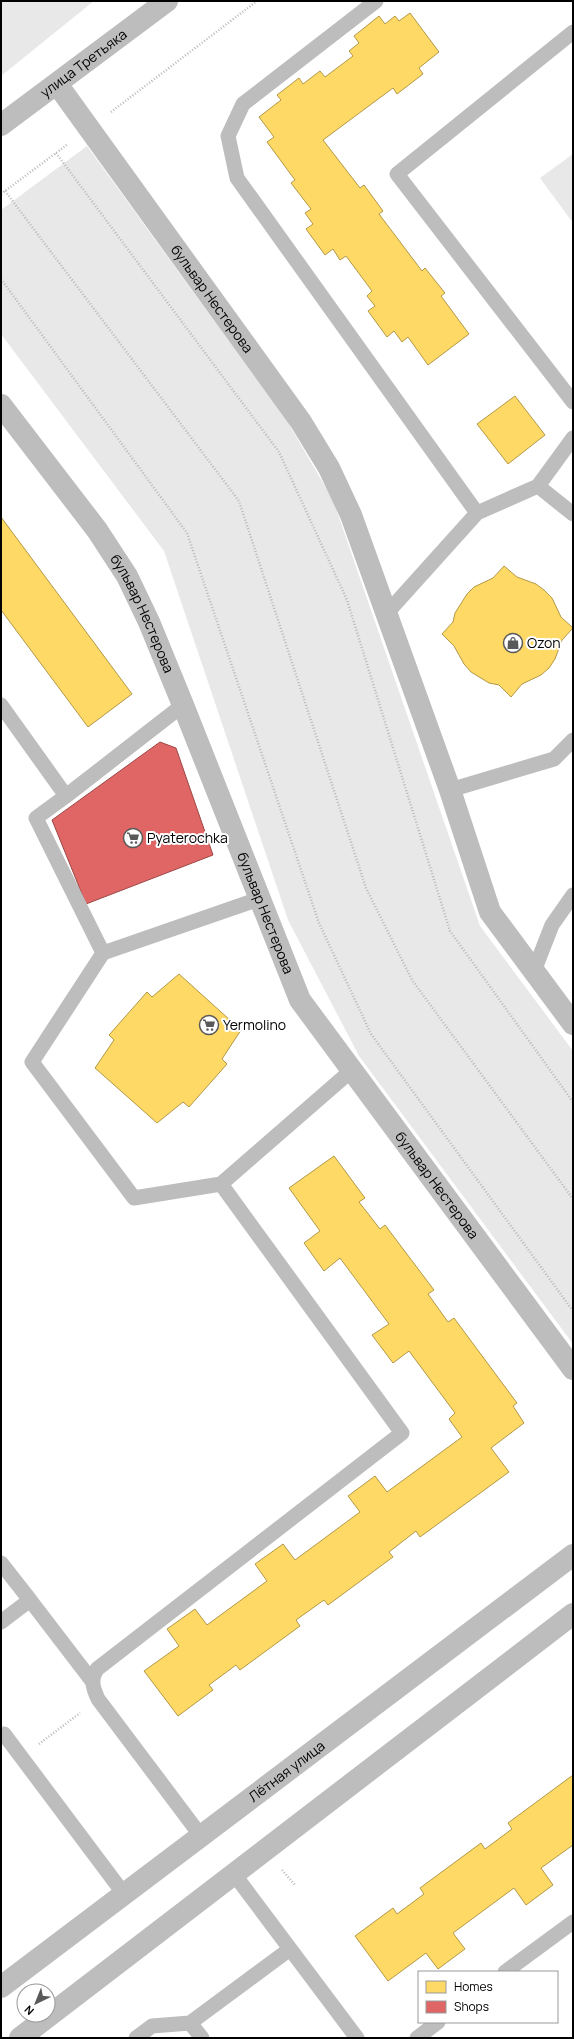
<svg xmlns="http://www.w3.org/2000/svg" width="574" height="2039" font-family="Manrope,sans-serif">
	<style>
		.green { fill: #e8e8e8 }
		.homes { fill: #ffd966; stroke: #b29847 }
		.shops { fill: #e06666; stroke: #9d4747 }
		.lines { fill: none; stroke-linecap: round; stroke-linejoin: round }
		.path { stroke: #b8b8b8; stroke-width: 2.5; stroke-dasharray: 1 2; stroke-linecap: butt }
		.lane { stroke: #bdbdbd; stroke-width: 15 }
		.street { stroke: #bdbdbd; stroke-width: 22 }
		.labels { text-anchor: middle; stroke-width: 4; stroke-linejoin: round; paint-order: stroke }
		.street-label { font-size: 14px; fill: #000; stroke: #fff }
		.poi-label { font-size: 14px; fill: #000; stroke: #fff; text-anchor: start }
	</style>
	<rect width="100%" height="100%" fill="#fff"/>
	<path class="green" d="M1 1H94L1 76Z
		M87 146 287 421 333 500 480 926 573 1051V1344L359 1056 288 920 164 551 1 334V210Z
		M573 154V223L540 178Z"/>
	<path class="homes" d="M410 13 439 52 419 68 423 74 397 94 393 88 323 140 360 188 364 185 383 211 379 214 422 271 425 268 445 293 441 296 469 334 428 365 408 337 402 342 394 331 387 337 368 311 375 306 367 296 372 291 346 256 340 260 333 249 325 255 306 229 313 224 305 213 311 209 291 183 295 180 267 142 274 137 259 117 281 100 277 95 299 78 303 84 320 71 325 77 353 56 349 51 359 43 354 36 379 16 385 24 395 16 399 21Z
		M515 396 545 435 508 464 477 424Z
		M1 517 132 694 88 727 1 610Z
		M504 566 517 577 536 584 544 590 552 598 561 617 573 628 562 640 555 659 549 668 541 675 522 684 511 697 499 685 489 683 471 672 464 664 454 646 442 634 453 622 455 613 467 594 474 587 493 578Z
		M179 974 241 1030 222 1059 227 1064 189 1107 183 1102 157 1123 95 1068 114 1040 109 1035 147 992 152 997Z
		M334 1156 365 1198 359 1202 380 1229 385 1225 434 1290 428 1294 448 1322 454 1318 517 1403 513 1406 524 1423 491 1448 509 1472 420 1537 416 1531 389 1552 393 1557 328 1605 324 1600 296 1620 300 1626 240 1670 236 1665 209 1685 213 1690 178 1716 144 1671 179 1646 167 1629 195 1609 207 1625 267 1581 255 1564 283 1544 295 1560 360 1512 348 1496 375 1476 387 1492 462 1437 449 1419 455 1413 409 1351 393 1363 372 1335 389 1324 340 1258 324 1271 304 1243 320 1231 289 1188Z
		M573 1775V1845L541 1868 553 1885 526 1905 514 1888 453 1933 465 1949 438 1969 426 1953 388 1981 355 1936 393 1908 397 1914 424 1894 420 1888 481 1843 485 1849 512 1829 508 1823Z"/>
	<path class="shops" d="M160 742 176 748 213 855 86 904 52 820Z"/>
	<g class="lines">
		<path class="path" d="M111 112 257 1
			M56 153 279 452 347 600 450 931 573 1102
			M5 191 239 501 366 888 412 980 573 1199
			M1 194 68 144
			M1 279 187 533 319 923 371 1034 573 1311
			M39 1744 80 1713
			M282 1870 295 1885"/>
		<path class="lane" d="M376 1 243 104 228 136 237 178 477 513
			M573 32 397 174 573 402
			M538 486 573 438
			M387 613 477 513 538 486 573 514
			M1 705 66 796 36 818 103 953 32 1062 134 1198 221 1184 402 1433 97 1669C90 1680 93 1688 98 1699L201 1836
			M450 790 554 759 573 740
			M66 796 183 705
			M103 953 259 899
			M534 971 552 925 573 895
			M221 1184 352 1070
			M1 1563 30 1600 1 1622
			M30 1600 92 1681
			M1 1736 4 1734 124 1894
			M234 1874 357 2038
			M505 1972 573 1922
			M190 2023 290 1949
			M136 2038 152 2026 190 2023 202 2038
			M417 2038 438 2022"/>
		<g class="street">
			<path id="s1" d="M57 84 301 422 329 468 351 515 450 790 490 912 573 1024"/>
			<path id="s2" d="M1 125 167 1"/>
			<path id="s3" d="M1 405 97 530 127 576 149 622 183 705 300 1000 573 1369"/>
			<path id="s4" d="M1 1987 573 1555"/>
			<path d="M20 2038 573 1614"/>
		</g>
	</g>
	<defs>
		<g id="shop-ring" transform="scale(1)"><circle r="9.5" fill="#fff" stroke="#595959" stroke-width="1.5"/><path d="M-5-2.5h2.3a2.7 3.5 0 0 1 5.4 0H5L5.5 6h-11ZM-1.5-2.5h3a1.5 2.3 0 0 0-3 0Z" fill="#595959"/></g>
		<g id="supermarket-ring" transform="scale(1)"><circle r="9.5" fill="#fff" stroke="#595959" stroke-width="1.5"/><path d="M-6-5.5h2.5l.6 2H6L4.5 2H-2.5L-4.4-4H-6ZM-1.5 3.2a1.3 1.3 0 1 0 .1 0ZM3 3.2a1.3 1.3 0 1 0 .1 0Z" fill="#595959"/></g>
	</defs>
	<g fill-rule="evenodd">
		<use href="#shop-ring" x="513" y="643"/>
		<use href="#supermarket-ring" x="133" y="838"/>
		<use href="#supermarket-ring" x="209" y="1025"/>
	</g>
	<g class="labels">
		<g class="street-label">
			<text dy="5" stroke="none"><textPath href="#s2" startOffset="103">улица Третьяка</textPath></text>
			<text dy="5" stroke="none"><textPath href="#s1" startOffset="265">бульвар Нестерова</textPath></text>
			<text dy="5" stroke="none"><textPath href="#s3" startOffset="253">бульвар Нестерова</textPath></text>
			<text dy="5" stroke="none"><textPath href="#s3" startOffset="577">бульвар Нестерова</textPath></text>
			<text dy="5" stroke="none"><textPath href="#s3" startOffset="901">бульвар Нестерова</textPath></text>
			<text dy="5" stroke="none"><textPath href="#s4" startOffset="358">Лётная улица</textPath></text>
		</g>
		<g class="poi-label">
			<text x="527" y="648">Ozon</text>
			<text x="147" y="843">Pyaterochka</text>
			<text x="223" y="1030">Yermolino</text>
		</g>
	</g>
	<rect width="574" height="2039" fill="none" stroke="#000000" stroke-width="4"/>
	<rect x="418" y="1971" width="140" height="52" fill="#ffffff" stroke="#999999"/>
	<rect x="426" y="1981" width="20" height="12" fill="#ffd966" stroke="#999999"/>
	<text x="454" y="1991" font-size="12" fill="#000000">Homes</text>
	<rect x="426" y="2001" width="20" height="12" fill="#e06666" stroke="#999999"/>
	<text x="454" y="2011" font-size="12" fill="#000000">Shops</text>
	<g transform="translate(36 2003) rotate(223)"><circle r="19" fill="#ffffff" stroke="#999999"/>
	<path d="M0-3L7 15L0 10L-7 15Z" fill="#595959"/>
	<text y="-6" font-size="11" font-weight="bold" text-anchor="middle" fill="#000000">N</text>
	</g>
</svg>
